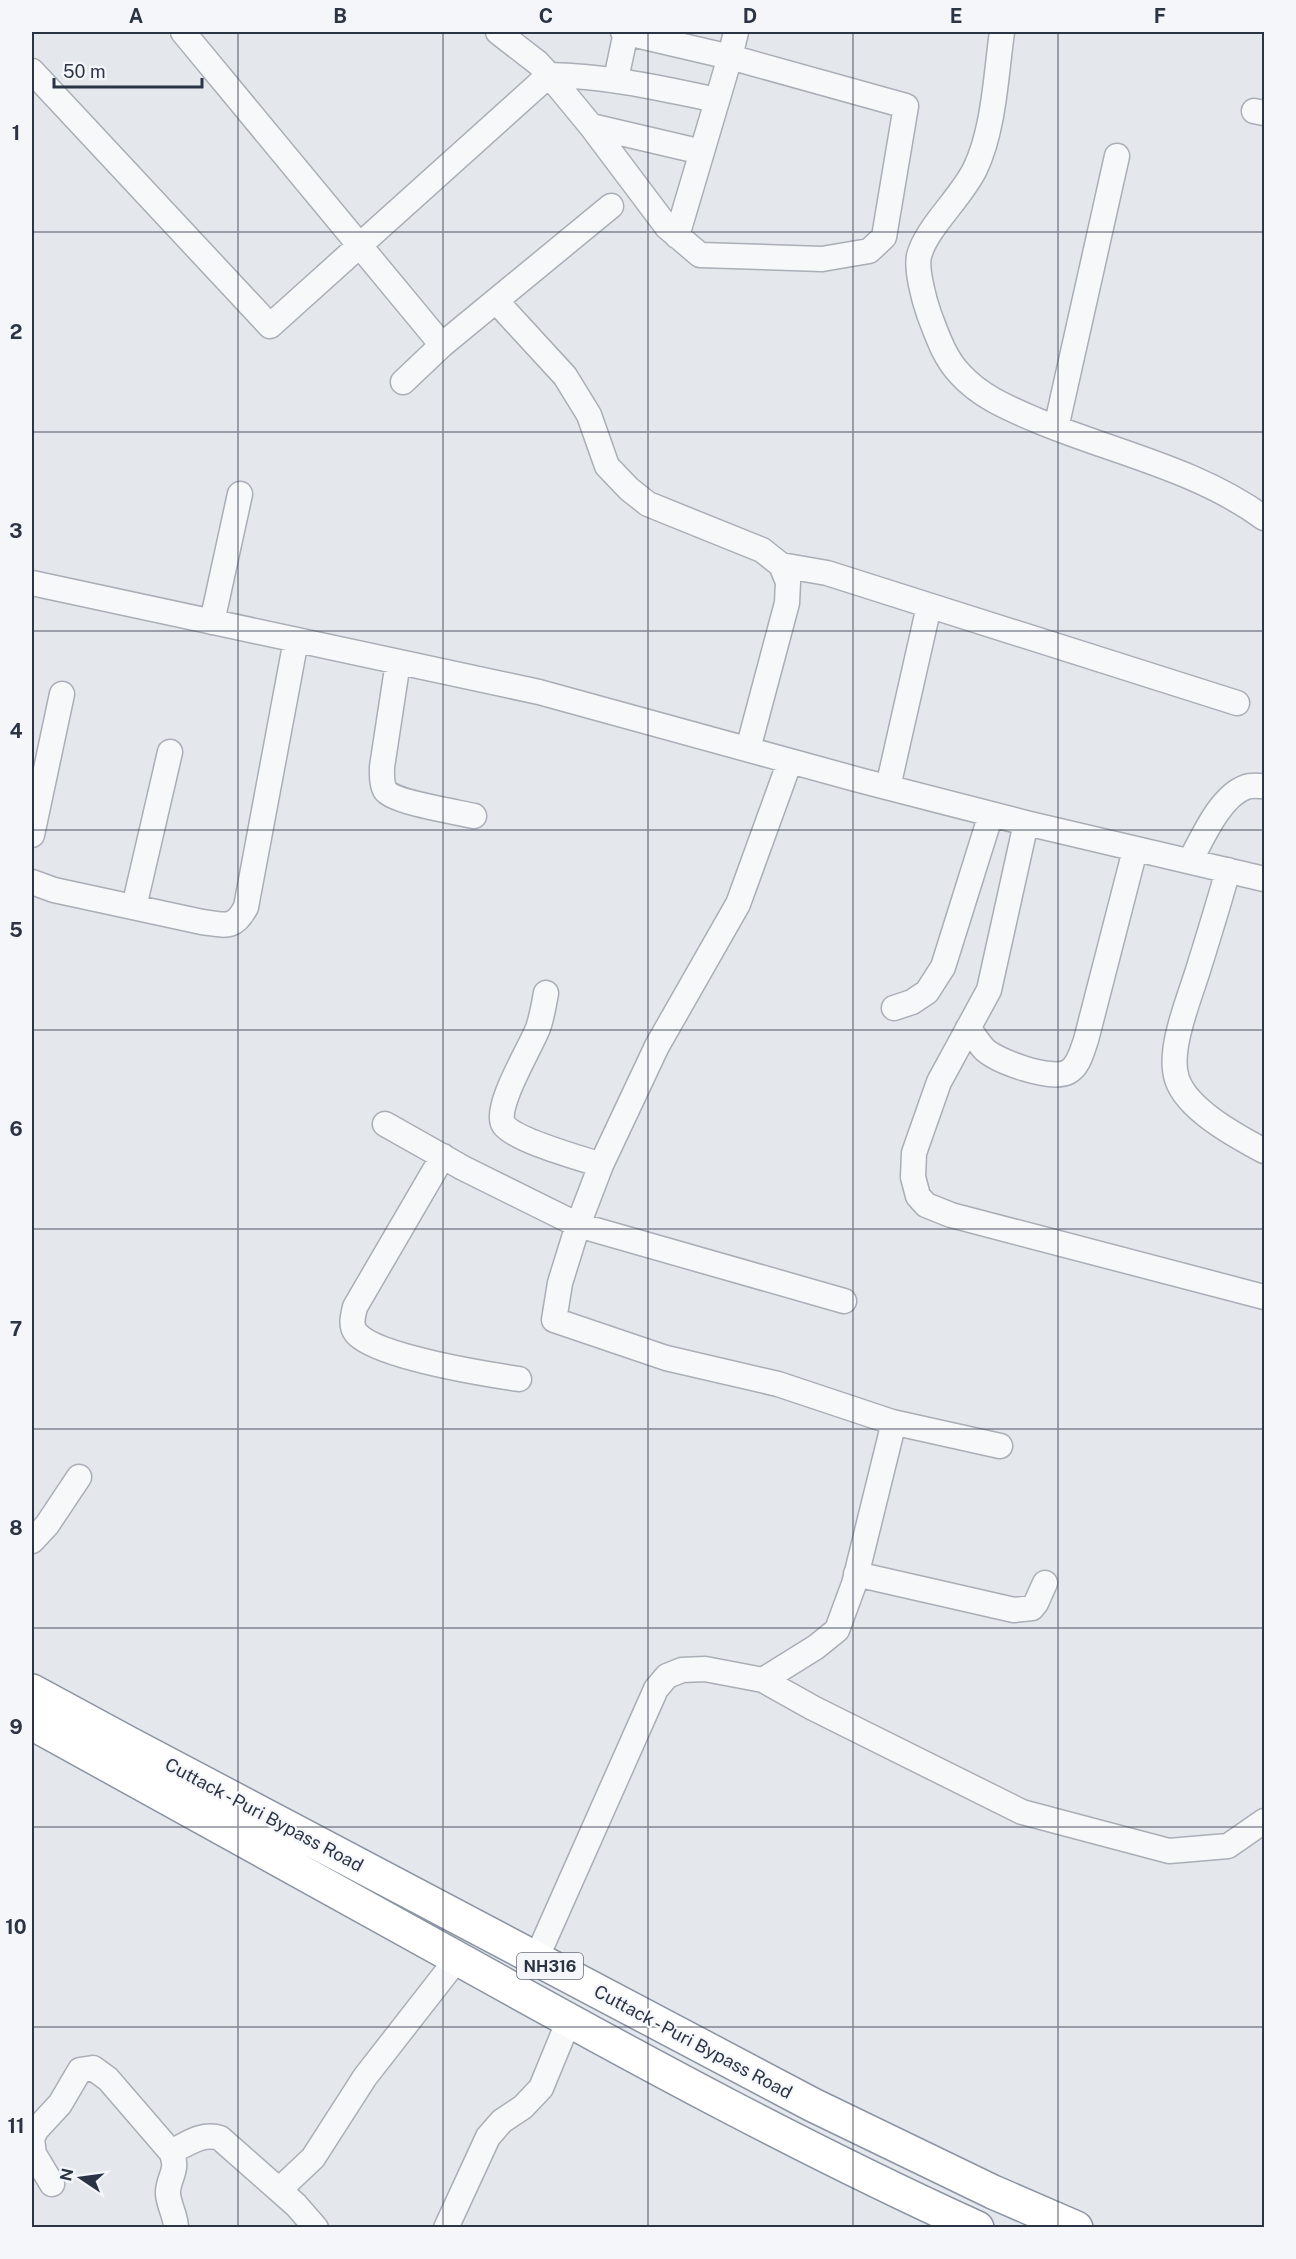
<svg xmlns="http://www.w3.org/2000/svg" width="1296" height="2259" font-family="'Public Sans',sans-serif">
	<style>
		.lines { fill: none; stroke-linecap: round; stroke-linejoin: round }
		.minor-casing { stroke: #a9aeb7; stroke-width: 27 }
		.highway-casing { stroke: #8b94a3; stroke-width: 36 }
		.minor { stroke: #f7f8fa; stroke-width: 24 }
		.highway { stroke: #fff; stroke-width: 33 }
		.grid { fill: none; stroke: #2b3445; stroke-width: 1.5; stroke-opacity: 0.55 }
		.labels { text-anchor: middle; stroke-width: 4.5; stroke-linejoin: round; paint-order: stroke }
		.shield { fill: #f4f6f9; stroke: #676e7b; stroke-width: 1.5 }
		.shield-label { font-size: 16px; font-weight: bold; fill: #2b3445 }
		.street-label { font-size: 18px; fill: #2b3445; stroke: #f4f6f9 }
		.neatline { fill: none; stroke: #2b3445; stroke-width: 2 }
		.grid-label { font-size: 20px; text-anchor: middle; font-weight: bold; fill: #2b3445 }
	</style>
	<rect width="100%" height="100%" fill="#e4e7ec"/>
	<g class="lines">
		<g class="minor-casing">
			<path id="minor" d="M183 32 442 345
				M498 32 538 63 549 75 591 126 667 227 700 255 822 259 869 251 884 237 906 106 730 57 736 32
				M623 32 730 57 677 236
				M1002 32C996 74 994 130 975 169 961 198 926 228 919 256 916 269 924 300 929 314 937 335 944 357 960 374 981 397 1008 408 1036 420 1112 452 1197 469 1264 518
				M32 71 270 326 549 75C608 76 660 88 717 100
				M616 79 626 32
				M1254 111 1264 113
				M591 126 702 152
				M496 301 565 376 589 415 607 466 629 489 648 504 762 550 781 565 788 582 787 603 748 749
				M403 382 442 345 611 206
				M1056 428 1117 156
				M781 565 827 573 1237 703
				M32 583 539 692 859 780 1026 823 1264 879
				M212 622 240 494
				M398 662 382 767C382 774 381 783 385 790 392 802 457 812 474 816
				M888 787 929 606
				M1026 823 989 990 939 1082 914 1153 913 1177 918 1196 926 1205 951 1215 1264 1297
				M32 835 62 694
				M1190 861C1202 839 1220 796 1246 787 1251 785 1259 786 1264 786
				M1228 870C1219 903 1209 935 1199 967 1190 997 1167 1050 1177 1079 1187 1110 1238 1137 1264 1151
				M32 882 54 890 202 922C225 925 234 930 246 907L296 640
				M134 907 170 752
				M546 993C544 1004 542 1017 538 1028 531 1047 492 1110 504 1125 516 1141 581 1158 601 1165
				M894 1008 912 1002 927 992 943 967 991 814
				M968 1028C974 1035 979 1044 985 1050 999 1062 1051 1081 1068 1072 1079 1066 1082 1051 1086 1040L1135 850
				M385 1124 463 1168 578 1225 844 1301
				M443 1156 355 1307C353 1316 350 1325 356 1333 376 1357 486 1374 519 1379
				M892 1422 1000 1446
				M32 1541 47 1525 79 1477
				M856 1574 1014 1610 1032 1608 1036 1603 1045 1583
				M763 1680 816 1647 837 1630 854 1584 892 1430V1422L778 1384 666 1358 554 1320 560 1283 578 1225 601 1165 657 1046 738 904 790 761
				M536 1959 656 1689 667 1676 682 1670 705 1669 763 1680 813 1708 1022 1812 1169 1851 1228 1846 1264 1821
				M171 2152C187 2144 203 2132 220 2138L296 2205 316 2228
				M52 2184 34 2154 32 2139 36 2130 60 2104 80 2070 93 2068 108 2079 171 2152C180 2170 167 2179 168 2194 169 2206 176 2216 176 2228
				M279 2190 313 2158 365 2077 457 1959
				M446 2228 488 2137 502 2121 523 2107 541 2088 569 2020"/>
		</g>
		<g class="highway-casing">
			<path id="highway" d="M32 1691 128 1743 813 2105 993 2192 1076 2228
				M32 1723C184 1807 336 1892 489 1976 649 2065 810 2152 977 2228"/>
		</g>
		<use href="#minor" class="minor"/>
		<use href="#highway" class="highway"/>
	</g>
	<path class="grid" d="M238 32V2228M443 32V2228M648 32V2228M853 32V2228M1058 32V2228M32 232H1264M32 432H1264M32 631H1264M32 830H1264M32 1030H1264M32 1229H1264M32 1429H1264M32 1628H1264M32 1827H1264M32 2027H1264"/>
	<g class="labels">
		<rect class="shield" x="517" y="1953" width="66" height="26" rx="4.5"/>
		<g class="shield-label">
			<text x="550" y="1972">NH316</text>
		</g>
		<g class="street-label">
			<text transform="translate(264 1815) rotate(28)" y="6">Cuttack - Puri Bypass Road</text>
			<text transform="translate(693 2042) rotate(28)" y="6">Cuttack - Puri Bypass Road</text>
		</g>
	</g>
	<rect width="1296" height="2259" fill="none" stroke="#f4f6f9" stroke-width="66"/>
	<g transform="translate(81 2178) rotate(283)" stroke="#f4f6f9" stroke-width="4.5" paint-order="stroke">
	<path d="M0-4.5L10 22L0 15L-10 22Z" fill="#2b3445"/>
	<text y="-9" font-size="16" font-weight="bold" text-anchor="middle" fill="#2b3445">N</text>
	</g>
	<path d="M54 78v9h148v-9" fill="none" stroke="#2b3445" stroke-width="3"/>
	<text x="63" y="78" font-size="18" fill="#2b3445" stroke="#f4f6f9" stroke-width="4.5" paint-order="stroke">50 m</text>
	<rect x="33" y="33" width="1230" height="2193" class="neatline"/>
	<g class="grid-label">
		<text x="136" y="23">A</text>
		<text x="340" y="23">B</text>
		<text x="546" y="23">C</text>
		<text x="750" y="23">D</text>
		<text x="956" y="23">E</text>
		<text x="1160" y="23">F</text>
		<text x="16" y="140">1</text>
		<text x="16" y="339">2</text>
		<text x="16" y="538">3</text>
		<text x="16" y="738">4</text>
		<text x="16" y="937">5</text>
		<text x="16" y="1136">6</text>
		<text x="16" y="1336">7</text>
		<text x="16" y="1535">8</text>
		<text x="16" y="1734">9</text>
		<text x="16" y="1934">10</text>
		<text x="16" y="2133">11</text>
	</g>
</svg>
